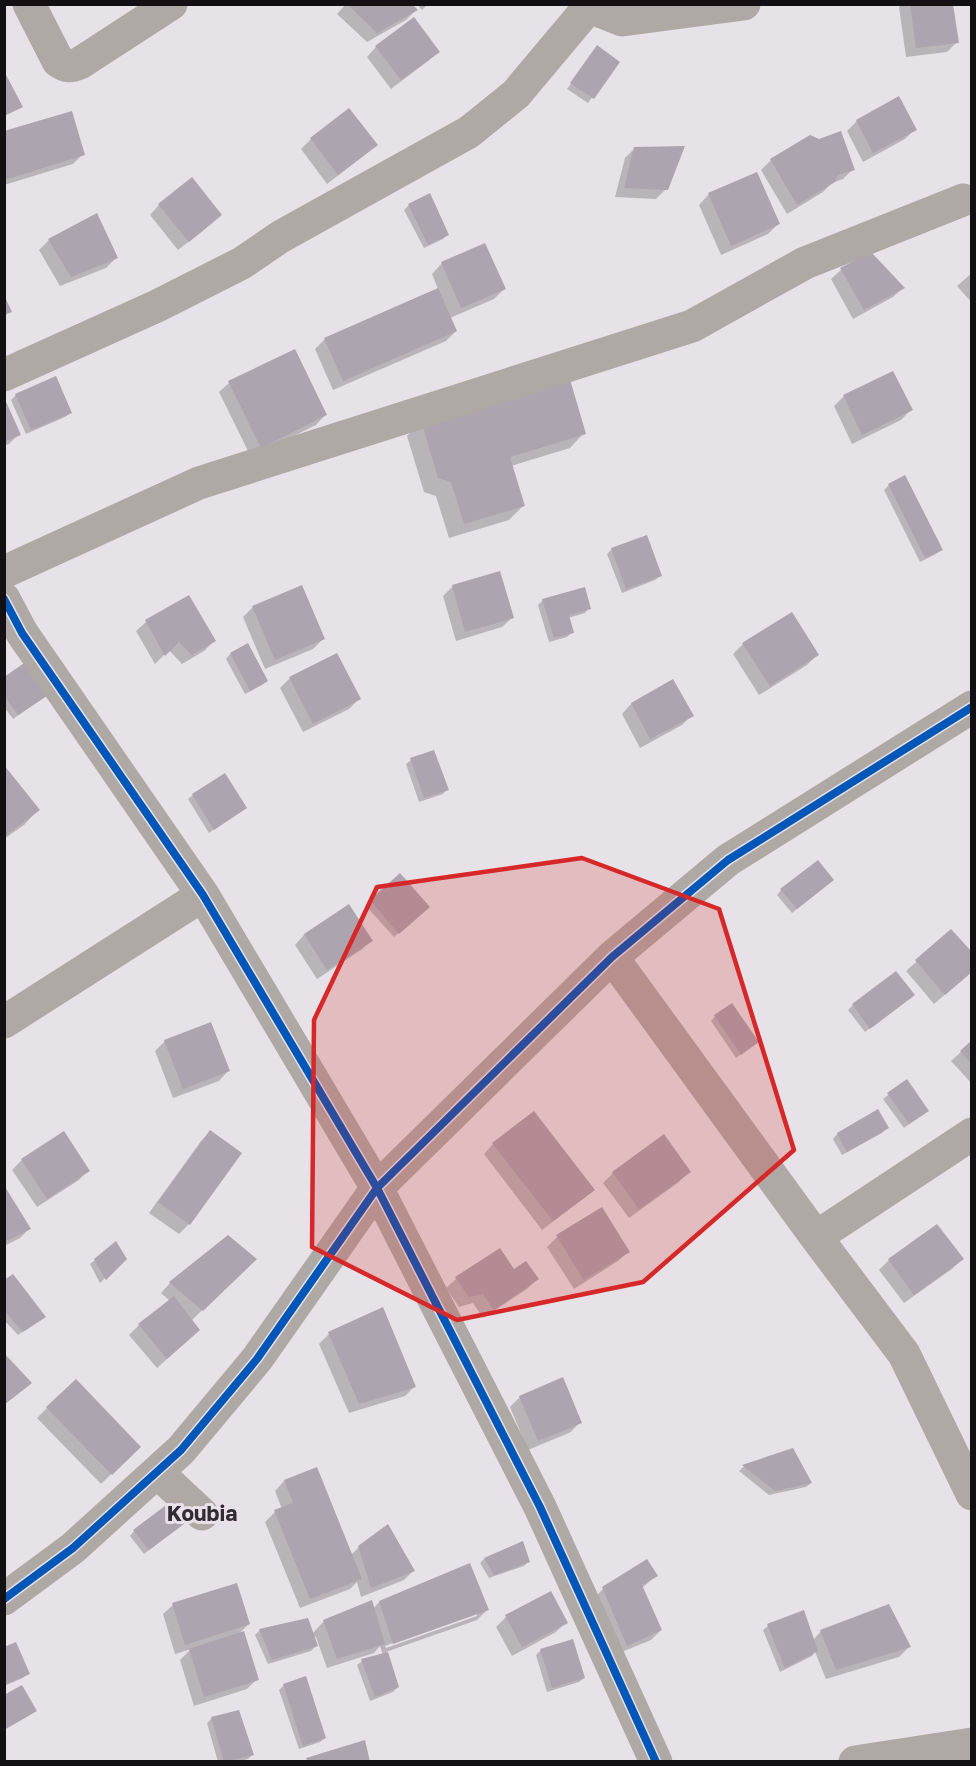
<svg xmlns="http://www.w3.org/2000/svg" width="976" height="1766" font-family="'Golos Text',sans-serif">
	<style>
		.shadow { fill: #0003; fill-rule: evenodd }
		.building { fill: #aca4ae }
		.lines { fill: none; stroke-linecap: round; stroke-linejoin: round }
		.street { stroke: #afa9a6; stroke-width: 33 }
		.cycleway-casing { stroke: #e9e0e9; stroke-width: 11 }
		.cycleway { stroke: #0057b8; stroke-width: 8 }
		.marked { fill: #d62828; fill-opacity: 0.2; stroke: #d62828; stroke-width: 4.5; stroke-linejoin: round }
		.labels { text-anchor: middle; stroke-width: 6; stroke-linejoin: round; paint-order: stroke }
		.quarter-label { font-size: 21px; font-weight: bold; fill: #312b32; stroke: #e9e0e9 }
	</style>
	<rect width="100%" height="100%" fill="#e7e2e7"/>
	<path class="shadow" d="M346 4H410L416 10 406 20 367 42 337 14Z
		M417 4H428L422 10Z
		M902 4H952L957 42 947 52 906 57 899 7Z
		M376 47 438 52 428 61 391 89 367 57Z
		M593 52 618 62 588 103 567 89Z
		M899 98 915 129 905 139 863 162 847 131 857 121Z
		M349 110 376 145 366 154 327 184 301 149 311 139Z
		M4 133 83 154 73 164 4 185Z
		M819 141 853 169 843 179 832 183 823 192 787 214 761 170 771 160Z
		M635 148 666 189 656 199 615 197 625 158Z
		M756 174 778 224 768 234 721 255 699 205 708 195Z
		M159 205 220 215 210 225 178 250 150 215Z
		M409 205 447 235 443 239 424 248 404 210Z
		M49 240 116 258 106 268 60 286 39 250Z
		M484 245 504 289 494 299 450 318 456 331 446 341 333 390 315 349 325 339 438 289 432 274 441 264Z
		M841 270 903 288 893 297 853 319 831 279Z
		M972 273V303L957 286Z
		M229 383 325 415 316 425 251 457 219 392Z
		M16 395 70 413 65 417 26 434 11 400Z
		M844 396 911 410 901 420 852 444 834 406Z
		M4 401 19 434 9 444 4 446Z
		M421 422 584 433 570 448 511 466 523 506 509 520 449 538 436 496 424 492 407 436Z
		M889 485 941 550 936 554 920 562 884 490Z
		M612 549 660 576 655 580 622 593 607 554Z
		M453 586 512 618 502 627 456 641 443 596Z
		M543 600 589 608 585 613 568 618 572 632 567 637 549 642 538 605Z
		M253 607 323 639 313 649 265 669 243 617Z
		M146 622 214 641 204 651 182 664 169 650 155 664 136 631Z
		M743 644 817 655 807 665 759 695 733 654Z
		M230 654 267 681 262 685 245 694 226 659Z
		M4 678 46 696 13 719 4 707Z
		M290 678 359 699 349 709 303 732 280 688Z
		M673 681 692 715 682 725 640 748 622 714 631 704Z
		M411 760 447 789 443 794 419 802 406 764Z
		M4 767 38 810 24 825 4 839Z
		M193 795 245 808 209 833 188 799Z
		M400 875 428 907 394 937 366 906Z
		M827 885 792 913 777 895 781 890Z
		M348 906 371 941 361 950 317 979 295 945 304 935Z
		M951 931 972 971 934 1004 906 971Z
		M908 999 865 1032 848 1010 853 1005Z
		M715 1016 757 1042 736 1058 711 1021Z
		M165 1041 228 1071 219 1081 173 1098 155 1051Z
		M972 1042V1084L951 1061Z
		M906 1081 922 1115 904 1128 883 1099Z
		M887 1128 882 1133 842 1155 833 1139 837 1134Z
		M210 1132 240 1153 189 1224 179 1234 149 1213 201 1141Z
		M663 1136 689 1172 679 1182 629 1218 603 1183 613 1173Z
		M493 1144 593 1190 583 1199 542 1230 484 1154Z
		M22 1160 88 1170 79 1180 37 1207 12 1170Z
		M5 1189 30 1228 20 1238 4 1246Z
		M557 1237 628 1252 618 1261 574 1289 547 1247Z
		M125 1259 100 1283 90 1264 95 1260Z
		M254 1259 191 1321 188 1340 157 1368 129 1335 139 1325 170 1301 161 1293 170 1283Z
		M962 1259 952 1269 904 1303 879 1270 889 1260Z
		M514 1271 537 1279 527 1289 483 1318 473 1303 459 1307 446 1288 456 1279Z
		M4 1281 44 1317 18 1335 4 1320Z
		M329 1334 414 1387 405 1396 349 1413 319 1344Z
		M520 1397 580 1422 571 1432 528 1450 510 1407Z
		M47 1408 139 1447 101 1484 37 1418Z
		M793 1450 811 1483 806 1487 769 1495 739 1471 743 1467Z
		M284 1481 351 1555 359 1547 413 1571 404 1580 361 1597 357 1582 350 1589 300 1608 265 1522 275 1512 282 1509 275 1491Z
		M178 1528 144 1554 130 1536 134 1531Z
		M484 1559 528 1562 524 1566 489 1578 480 1563Z
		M656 1576 642 1588 661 1630 651 1640 617 1654 593 1599 603 1589Z
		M550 1593 566 1622 556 1632 512 1656 496 1627 506 1617Z
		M379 1602 487 1610 477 1620 386 1652 398 1687 393 1692 370 1701 357 1665 362 1661 383 1655 380 1646 374 1653 327 1668 316 1637 313 1638 316 1646 311 1651 268 1664 255 1635 260 1630 312 1634 324 1621 373 1609ZM477 1613V1616L386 1648 385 1646Z
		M173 1605 249 1624 237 1635 257 1679 247 1689 194 1706 180 1660 191 1649 175 1654 163 1614Z
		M768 1626 813 1640 821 1631 909 1647 899 1657 826 1679 815 1652 812 1656 780 1672 763 1630Z
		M4 1649 28 1673 23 1678 4 1686Z
		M541 1650 584 1678 579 1682 547 1692 536 1655Z
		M284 1685 325 1738 320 1742 299 1749 279 1690Z
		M212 1718 253 1754 248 1759 237 1762H218L207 1723Z"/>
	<path class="building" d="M347 4H412L418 10 377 33Z
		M910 4H953L959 43 916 48Z
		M414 17 440 52 401 80 375 46Z
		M597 45 620 62 594 99 570 83Z
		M4 71 23 107 4 116Z
		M899 96 917 130 873 153 856 120Z
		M349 108 378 145 338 175 310 138Z
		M72 111 85 155 4 180V131Z
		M841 131 855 170 838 175 835 182 797 205 770 159 810 135 819 139Z
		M685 146 668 190 624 188 634 147Z
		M757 172 780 224 731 246 708 193Z
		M192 177 222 215 189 242 158 204Z
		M430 193 449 235 428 245 408 204Z
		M97 213 118 258 71 277 48 239Z
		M485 243 506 289 461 308 441 262Z
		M871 252 905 288 864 310 840 268Z
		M438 288 457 331 343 381 324 338Z
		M4 295 12 312 4 315Z
		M295 349 327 415 261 448 228 381Z
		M893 371 913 410 862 435 843 395Z
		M56 376 72 413 31 430 15 394Z
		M569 376 586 434 510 457 525 506 464 524 451 482 438 478 421 420Z
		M4 397 21 435 4 442Z
		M905 475 943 550 925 558 888 484Z
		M647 535 662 576 626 589 611 548Z
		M500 571 514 618 465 632 452 585Z
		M302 585 325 639 275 660 252 606Z
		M585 587 591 609 569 615 574 633 554 638 542 599Z
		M189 595 216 641 192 655 179 642 165 656 145 620Z
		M792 612 819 655 770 686 742 643Z
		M248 643 268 681 250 691 230 653Z
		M337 653 361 699 313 724 289 677Z
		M30 659 53 692 18 715 4 696V677Z
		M673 679 694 716 650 739 631 703Z
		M434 750 449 790 424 798 410 758Z
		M4 765 40 810 4 837Z
		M225 773 247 808 214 830 192 794Z
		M818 860 834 880 797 909 780 889Z
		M400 873 430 907 399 934 370 900Z
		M349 904 373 941 327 970 304 934Z
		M951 929 972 952V972L945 995 915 960Z
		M896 971 915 995 870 1029 852 1004Z
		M732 1003 759 1042 741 1055 714 1015Z
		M211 1022 230 1071 183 1089 164 1040Z
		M972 1040V1064L960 1051Z
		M907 1079 929 1111 909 1124 887 1093Z
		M878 1109 889 1128 847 1152 837 1133Z
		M534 1111 595 1190 553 1221 492 1143Z
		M210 1130 242 1153 190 1225 158 1202Z
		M64 1131 90 1171 47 1199 21 1159Z
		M664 1134 691 1172 639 1209 612 1172Z
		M4 1185 31 1229 4 1242Z
		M602 1207 630 1252 584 1280 556 1235Z
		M937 1224 964 1259 914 1295 888 1259Z
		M228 1235 257 1259 203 1311 169 1282Z
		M116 1241 127 1259 106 1280 94 1259Z
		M500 1248 514 1269 526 1261 539 1279 494 1310 483 1294 469 1297 455 1277Z
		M13 1274 46 1317 23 1332 4 1310V1280Z
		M174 1296 200 1330 167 1359 138 1324Z
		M383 1307 416 1387 359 1404 328 1332Z
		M4 1353 32 1383 4 1405Z
		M563 1377 582 1423 538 1441 519 1396Z
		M76 1379 141 1447 112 1475 46 1407Z
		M793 1448 812 1483 775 1491 742 1465Z
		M317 1467 362 1579 310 1599 274 1510 293 1503 284 1480Z
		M169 1503 184 1524 149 1550 133 1530Z
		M388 1524 415 1571 371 1588 358 1546Z
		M523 1541 530 1562 494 1575 484 1558Z
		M647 1559 658 1576 642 1585 662 1630 627 1646 602 1587Z
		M470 1563 489 1610 393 1644 379 1601Z
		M237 1583 250 1624 185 1645 172 1603Z
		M551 1591 568 1623 522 1647 505 1615Z
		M372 1600 385 1644 337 1659 323 1620Z
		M889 1604 911 1647 836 1670 820 1630Z
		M804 1610 818 1651 785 1668 767 1624Z
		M308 1618 318 1646 272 1660 259 1629Z
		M244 1631 259 1680 204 1697 189 1649Z
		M573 1639 585 1678 552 1688 540 1649Z
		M16 1642 30 1674 4 1685V1647Z
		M388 1652 399 1687 375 1697 361 1659Z
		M306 1676 326 1738 303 1746 283 1684Z
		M22 1685 37 1711 4 1730V1695Z
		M239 1710 254 1755 224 1762 211 1717Z
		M365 1740 370 1762H308L306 1758Z"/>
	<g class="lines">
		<path class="street" d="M29 4 58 61C66 67 71 67 80 63L171 4
			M587 4 589 7 622 20 744 4
			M4 375 157 306 242 263 280 237 469 132 516 94 589 7
			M4 572 199 483 692 326 805 263 963 200
			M4 599 22 633 203 895 377 1188 540 1507 656 1762
			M612 957 816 1237 904 1354 972 1494
			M4 1022 203 895
			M816 1237 972 1134
			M157 1472 202 1514
			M4 1599 73 1548 181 1450 257 1359 377 1188 612 957 728 860 972 707
			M855 1762 972 1744"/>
		<g class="cycleway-casing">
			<path id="cycleway" d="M4 599 22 633 203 895 377 1188 540 1507 656 1762
				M4 1599 73 1548 181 1450 257 1359 377 1188 612 957 728 860 972 707"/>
		</g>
		<use href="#cycleway" class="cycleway"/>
	</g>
	<path class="marked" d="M582 858 719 909 794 1150 643 1282 457 1320 312 1247 314 1020 377 887Z"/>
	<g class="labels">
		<g class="quarter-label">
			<text x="202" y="1521">Koubia</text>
		</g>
	</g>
	<rect width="976" height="1766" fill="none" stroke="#131013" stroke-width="12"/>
</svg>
